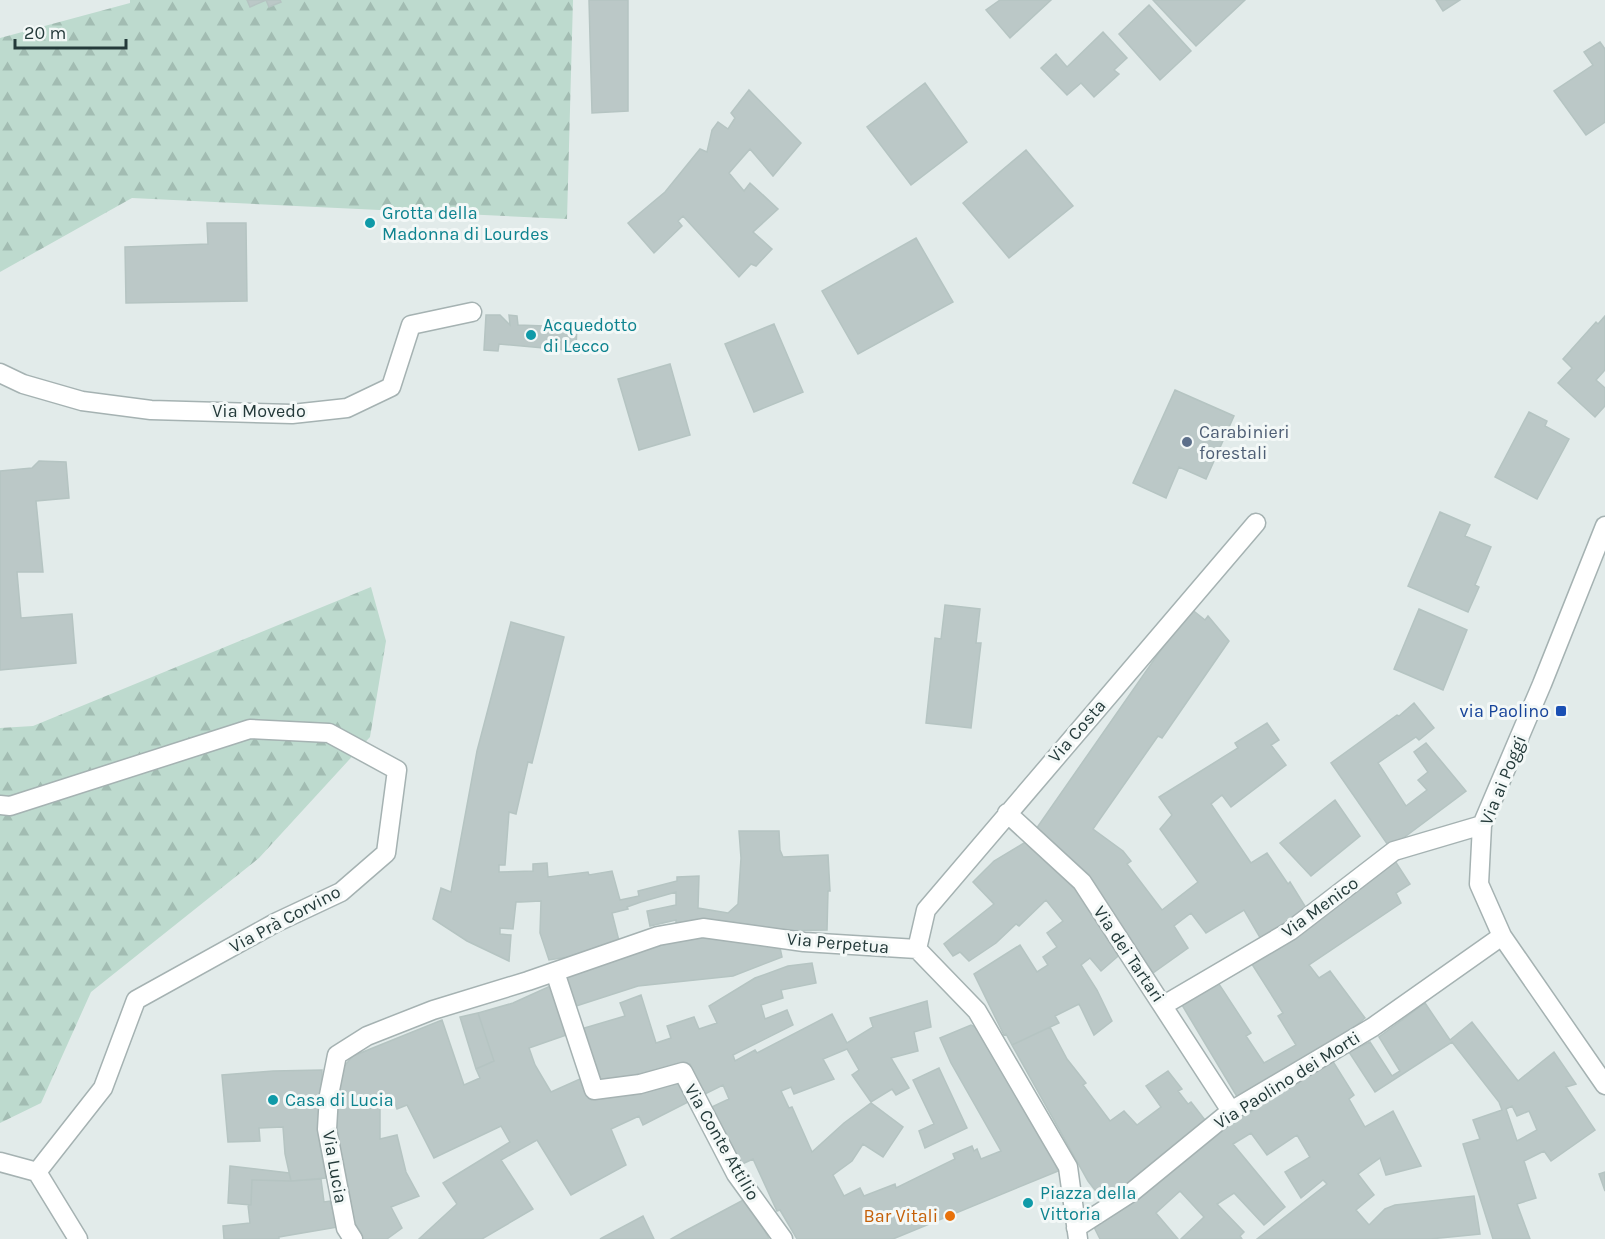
<svg xmlns="http://www.w3.org/2000/svg" width="1605" height="1239" font-family="Karla,sans-serif">
	<style>
		.forest { fill: url(#forest-firs) }
		.building { fill: #bbc8c7; stroke: #b5c4c2; stroke-width: 1.5; fill-rule: evenodd }
		.lines { fill: none; stroke-linecap: round; stroke-linejoin: round }
		.minor-casing { stroke: #a5b2b2; stroke-width: 21 }
		.minor { stroke: #fff; stroke-width: 18 }
		.culture-dot { fill: #0f9aa8; stroke: #f3f8f7; stroke-width: 2 }
		.service-dot { fill: #5c6f8a; stroke: #f3f8f7; stroke-width: 2 }
		.transit-dot { fill: #1a4fb4; stroke: #f3f8f7; stroke-width: 2 }
		.food-dot { fill: #e8710a; stroke: #f3f8f7; stroke-width: 2 }
		.labels { text-anchor: middle; stroke-width: 6; stroke-linejoin: round; paint-order: stroke }
		.culture-label { font-size: 18px; fill: #0d838f; stroke: #f3f8f7; text-anchor: start }
		.street-label { font-size: 18px; fill: #243a3a; stroke: #f3f8f7 }
		.service-label { font-size: 18px; fill: #4e5e75; stroke: #f3f8f7; text-anchor: start }
		.transit-label { font-size: 18px; fill: #164399; stroke: #f3f8f7; text-anchor: end }
		.food-label { font-size: 18px; fill: #c56008; stroke: #f3f8f7; text-anchor: end }
	</style>
	<defs>
		<pattern id="forest-firs" width="22" height="20" patternUnits="userSpaceOnUse" patternTransform="scale(1.5)"><rect width="22" height="20" fill="#bddace"/><path d="M5 1l3.5 6h-7zM16 11l3.5 6h-7z" fill="#a2bcb2"/></pattern>
	</defs>
	<rect width="100%" height="100%" fill="#e2ebea"/>
	<path class="forest" d="M130 0H573L567 219 132 198 0 272V38L130 3Z
		M371 587 386 641 370 737 259 858 91 992 41 1103 0 1123V728L33 726Z"/>
	<path class="building" d="M247 0H280L281 2 269 7 266 0 250 7Z
		M589 0H628V111L592 113Z
		M1000 0H1051L1010 38 986 10Z
		M1153 0H1245L1196 46Z
		M1436 0H1460L1443 11Z
		M1149 5 1191 51 1160 80 1119 34Z
		M1103 32 1127 58 1114 70 1119 74 1094 97 1081 83 1067 95 1041 68 1056 54 1067 67Z
		M1600 42 1605 49V122L1586 135 1554 91 1593 65 1584 52Z
		M925 83 967 142 911 185 867 127Z
		M749 90 801 143 773 176 750 149 729 173 744 191 750 183 778 209 753 232 772 249 756 266 751 264 739 277 683 216 678 221 682 226 654 253 628 223 665 192 700 149 707 152 712 130 718 122 728 129 735 118 731 113Z
		M1026 150 1073 206 1009 258 963 203Z
		M207 223H246L247 301 126 303 125 247 208 244Z
		M916 238 953 302 858 354 822 291Z
		M486 315H500L510 325 509 315 517 316 518 325 545 326 551 321 577 323 576 351 499 344 498 351 484 350Z
		M1605 316V370L1596 380 1605 388V406L1595 417 1558 383 1572 368 1563 359 1596 322 1598 324Z
		M774 324 803 392 754 412 725 344Z
		M670 364 690 435 639 450 618 379Z
		M1175 390 1234 416 1206 479 1179 467 1166 498 1133 483Z
		M1529 412 1547 421 1545 426 1569 439 1537 499 1495 477Z
		M39 461 66 462 69 498 36 501 43 572H17L21 618 72 614 76 663 0 670V471L32 468Z
		M1440 512 1470 525 1465 536 1491 547 1475 585 1479 587 1468 612 1408 586Z
		M945 605 980 609 976 643H981L971 728 926 723 935 638 941 639Z
		M1190 608 1205 620 1208 616 1229 641 1162 738 1158 736 1093 829 1123 851 1131 861 1127 864 1162 910 1198 882 1160 829 1172 815 1159 797 1238 748 1235 743 1267 723 1279 740 1271 745 1286 765 1231 807 1222 795 1211 804 1251 863 1267 853 1288 884 1290 882 1308 911 1262 941 1244 910 1206 933 1191 913 1174 926 1188 948 1153 973 1122 930 1034 832Z
		M1419 609 1467 630 1443 690 1394 669Z
		M511 622 564 637 533 759 532 763 528 762 516 814 509 812 505 865H499V872L533 871V864L547 863 548 877 588 872 589 875 612 871 620 900 639 896 638 891 677 881V877L699 876 698 908 728 913 738 904 741 858 739 831H779L780 850 783 857 828 855 830 891H828L827 930 772 931 676 924V920L650 926 647 911 676 905V892L641 902 627 907 628 909 612 913 620 945 593 953 549 960 540 933 541 901 521 902H516L513 929 500 928V934L511 935 509 961 467 941 433 919 441 888 451 892 477 751Z
		M1414 703 1434 728 1419 740 1416 737 1378 763 1406 806 1427 790 1418 780 1428 772 1414 752 1426 743 1466 791 1390 848 1331 763 1397 715 1399 716Z
		M1335 800 1360 836 1311 876 1280 843Z
		M1029 840 1082 893 1124 951 1101 971 1090 958 1081 965 1097 990 1112 1021 1094 1035 1079 1004 1055 1016 1059 1023 1012 1045 1006 1034 1004 1035 974 974 1020 945 1037 972 1048 965 1043 957 1057 947 1047 933 1063 921 1046 900 1019 926 1016 924 996 943 969 961 960 952 953 956 944 944 994 904 973 882 994 861Z
		M1395 861 1410 884 1396 893 1401 903 1309 965 1319 978 1330 971 1365 1018 1341 1038 1239 1100 1182 1005 1217 981 1251 1033 1246 1036 1264 1063 1296 1045 1278 1016 1283 1013 1250 961 1278 949Z
		M694 934 779 943 782 957 733 976 638 986 573 1007 563 973Z
		M812 963 816 983 781 990 783 998 761 1005 765 1019 787 1010 793 1025 733 1055 735 1061 755 1050 757 1053 832 1014 847 1043 873 1027 870 1018 927 1001 931 1027 914 1032 918 1051 891 1058 909 1088 896 1095 892 1089 871 1102 852 1075 859 1070 847 1049 823 1059 834 1079 794 1094 791 1087 781 1091 789 1108 792 1107 812 1152 844 1123 871 1103 903 1127 883 1157 863 1144 852 1161 833 1175 844 1196 860 1188 864 1196 895 1184 896 1188 955 1159 953 1154 972 1146 974 1151 977 1149 981 1159 1001 1151 951 1063 940 1038 971 1025 982 1030 1047 1144 1058 1171 893 1239H797L780 1210 777 1211 753 1159 738 1166 726 1143 712 1107 729 1099 723 1085 703 1095 690 1064 664 1068 597 1085 581 1029 625 1016 620 1003 641 995 656 1043 671 1038 667 1026 694 1017 699 1029 717 1023 709 1006 755 978 788 966Z
		M557 983 572 1033 529 1048 535 1065 551 1092 582 1078 608 1095H632L679 1079 694 1099 643 1125 639 1116 611 1129 626 1165 571 1195 537 1140 501 1160 533 1209 482 1239H419L457 1204 443 1183 510 1142 501 1126 434 1158 407 1105 397 1109 394 1100 380 1102V1139L397 1135 406 1172 419 1196 391 1207 402 1228 387 1239H362L348 1209 334 1137 339 1072 353 1056 442 1020 464 1085 480 1078 476 1069 494 1061 478 1013 513 1003Z
		M1425 1003 1450 1040 1472 1022 1518 1081 1554 1052 1576 1084 1566 1087 1595 1130 1551 1161 1544 1151 1524 1161 1536 1198 1517 1204 1530 1239H1493L1463 1144 1480 1139 1473 1120 1502 1110 1499 1102 1452 1042 1375 1092 1349 1052 1370 1042 1392 1076 1400 1071 1379 1037ZM1512 1106 1517 1116 1529 1111 1537 1130 1517 1141 1506 1109Z
		M478 1013 494 1061 476 1069 460 1017Z
		M1050 1027 1067 1059 1086 1083 1083 1085 1110 1121 1124 1111 1137 1125 1161 1107 1146 1086 1168 1071 1182 1089 1178 1091 1188 1104 1191 1102 1209 1125 1135 1181 1108 1194 1095 1190 1088 1181 1012 1045Z
		M1332 1060 1354 1095 1349 1099 1365 1127 1393 1111 1421 1166 1386 1175 1380 1158 1358 1174 1374 1195 1356 1210 1369 1225 1385 1209 1395 1205 1474 1196 1480 1234 1430 1239H1257L1327 1184 1323 1180 1301 1198 1285 1172 1310 1157 1297 1135 1267 1155 1251 1133 1233 1144 1285 1207 1264 1225 1234 1193 1217 1204 1244 1232 1240 1236 1242 1239H1181L1204 1217 1180 1191 1156 1213 1178 1239H1100L1094 1227 1120 1211 1119 1209 1219 1129 1221 1131Z
		M939 1068 967 1128 925 1148 919 1131 934 1124 913 1080Z
		M322 1070 320 1146 326 1178 291 1181 285 1154 283 1127 259 1128 260 1141 228 1142 222 1075 273 1071Z
		M230 1166 289 1173 291 1181 252 1180 251 1205 228 1203Z
		M1605 1172V1191L1599 1174Z
		M321 1179 324 1202 330 1201 338 1227 279 1237V1239H224L223 1226 250 1223 248 1205H251L252 1180 291 1181Z
		M747 1198 769 1239H671L687 1230Z
		M643 1216 654 1239H600Z"/>
	<g class="lines">
		<g class="minor-casing">
			<path id="minor" d="M0 373 23 384 82 401 151 410 292 414 347 408 391 387 411 325 472 312
				M1605 526 1542 684 1482 825 1479 884 1502 936 1605 1085
				M0 805 10 806 250 729 329 733 397 770 386 853 341 892 275 923 136 1000 103 1088 37 1172
				M1007 813 1082 882 1231 1111
				M917 949 926 910 1256 523
				M555 972 594 1090 640 1084 683 1072 736 1174 783 1239
				M1164 1005 1290 931 1394 851 1482 825
				M0 1162 37 1172 78 1239
				M1076 1228 1132 1192 1231 1111 1373 1027 1502 936
				M353 1239 346 1228 327 1129 329 1095 337 1055 367 1036 433 1010 528 981 658 936 703 928 804 942 917 949 977 1011 1068 1167 1078 1239"/>
		</g>
		<use href="#minor" class="minor"/>
	</g>
	<g class="culture-dot">
		<circle cx="370" cy="223" r="6"/>
		<circle cx="531" cy="335" r="6"/>
		<circle cx="273" cy="1100" r="6"/>
		<circle cx="1028" cy="1203" r="6"/>
	</g>
	<circle class="service-dot" cx="1187" cy="442" r="6"/>
	<rect class="transit-dot" x="1555" y="705" width="12" height="12" rx="3"/>
	<circle class="food-dot" cx="950" cy="1216" r="6"/>
	<g class="labels">
		<g class="culture-label">
			<text x="382" y="219">Grotta della<tspan x="382" dy="21">Madonna di Lourdes</tspan></text>
			<text x="543" y="331">Acquedotto<tspan x="543" dy="21">di Lecco</tspan></text>
			<text x="285" y="1106">Casa di Lucia</text>
			<text x="1040" y="1199">Piazza della<tspan x="1040" dy="21">Vittoria</tspan></text>
		</g>
		<g class="street-label">
			<text x="259" y="417">Via Movedo</text>
			<text transform="translate(1077 731) rotate(-49)" y="6">Via Costa</text>
			<text transform="translate(1503 780) rotate(-68)" y="6">Via ai Poggi</text>
			<text transform="translate(1320 907) rotate(-36)" y="6">Via Menico</text>
			<text transform="translate(285 919) rotate(-28)" y="6">Via Prà Corvino</text>
			<text transform="translate(838 943) rotate(5)" y="6">Via Perpetua</text>
			<text transform="translate(1129 954) rotate(56)" y="6">Via dei Tartari</text>
			<text transform="translate(1287 1080) rotate(-32)" y="6">Via Paolino dei Morti</text>
			<text transform="translate(722 1142) rotate(60)" y="6">Via Conte Attilio</text>
			<text transform="translate(335 1167) rotate(80)" y="6">Via Lucia</text>
		</g>
		<g class="service-label">
			<text x="1199" y="438">Carabinieri<tspan x="1199" dy="21">forestali</tspan></text>
		</g>
		<g class="transit-label">
			<text x="1549" y="717">via Paolino</text>
		</g>
		<g class="food-label">
			<text x="938" y="1222">Bar Vitali</text>
		</g>
	</g>
	<path d="M15 39v9h111v-9" fill="none" stroke="#243a3a" stroke-width="3"/>
	<text x="24" y="39" font-size="18" fill="#243a3a" stroke="#f3f8f7" stroke-width="4.5" paint-order="stroke">20 m</text>
</svg>
